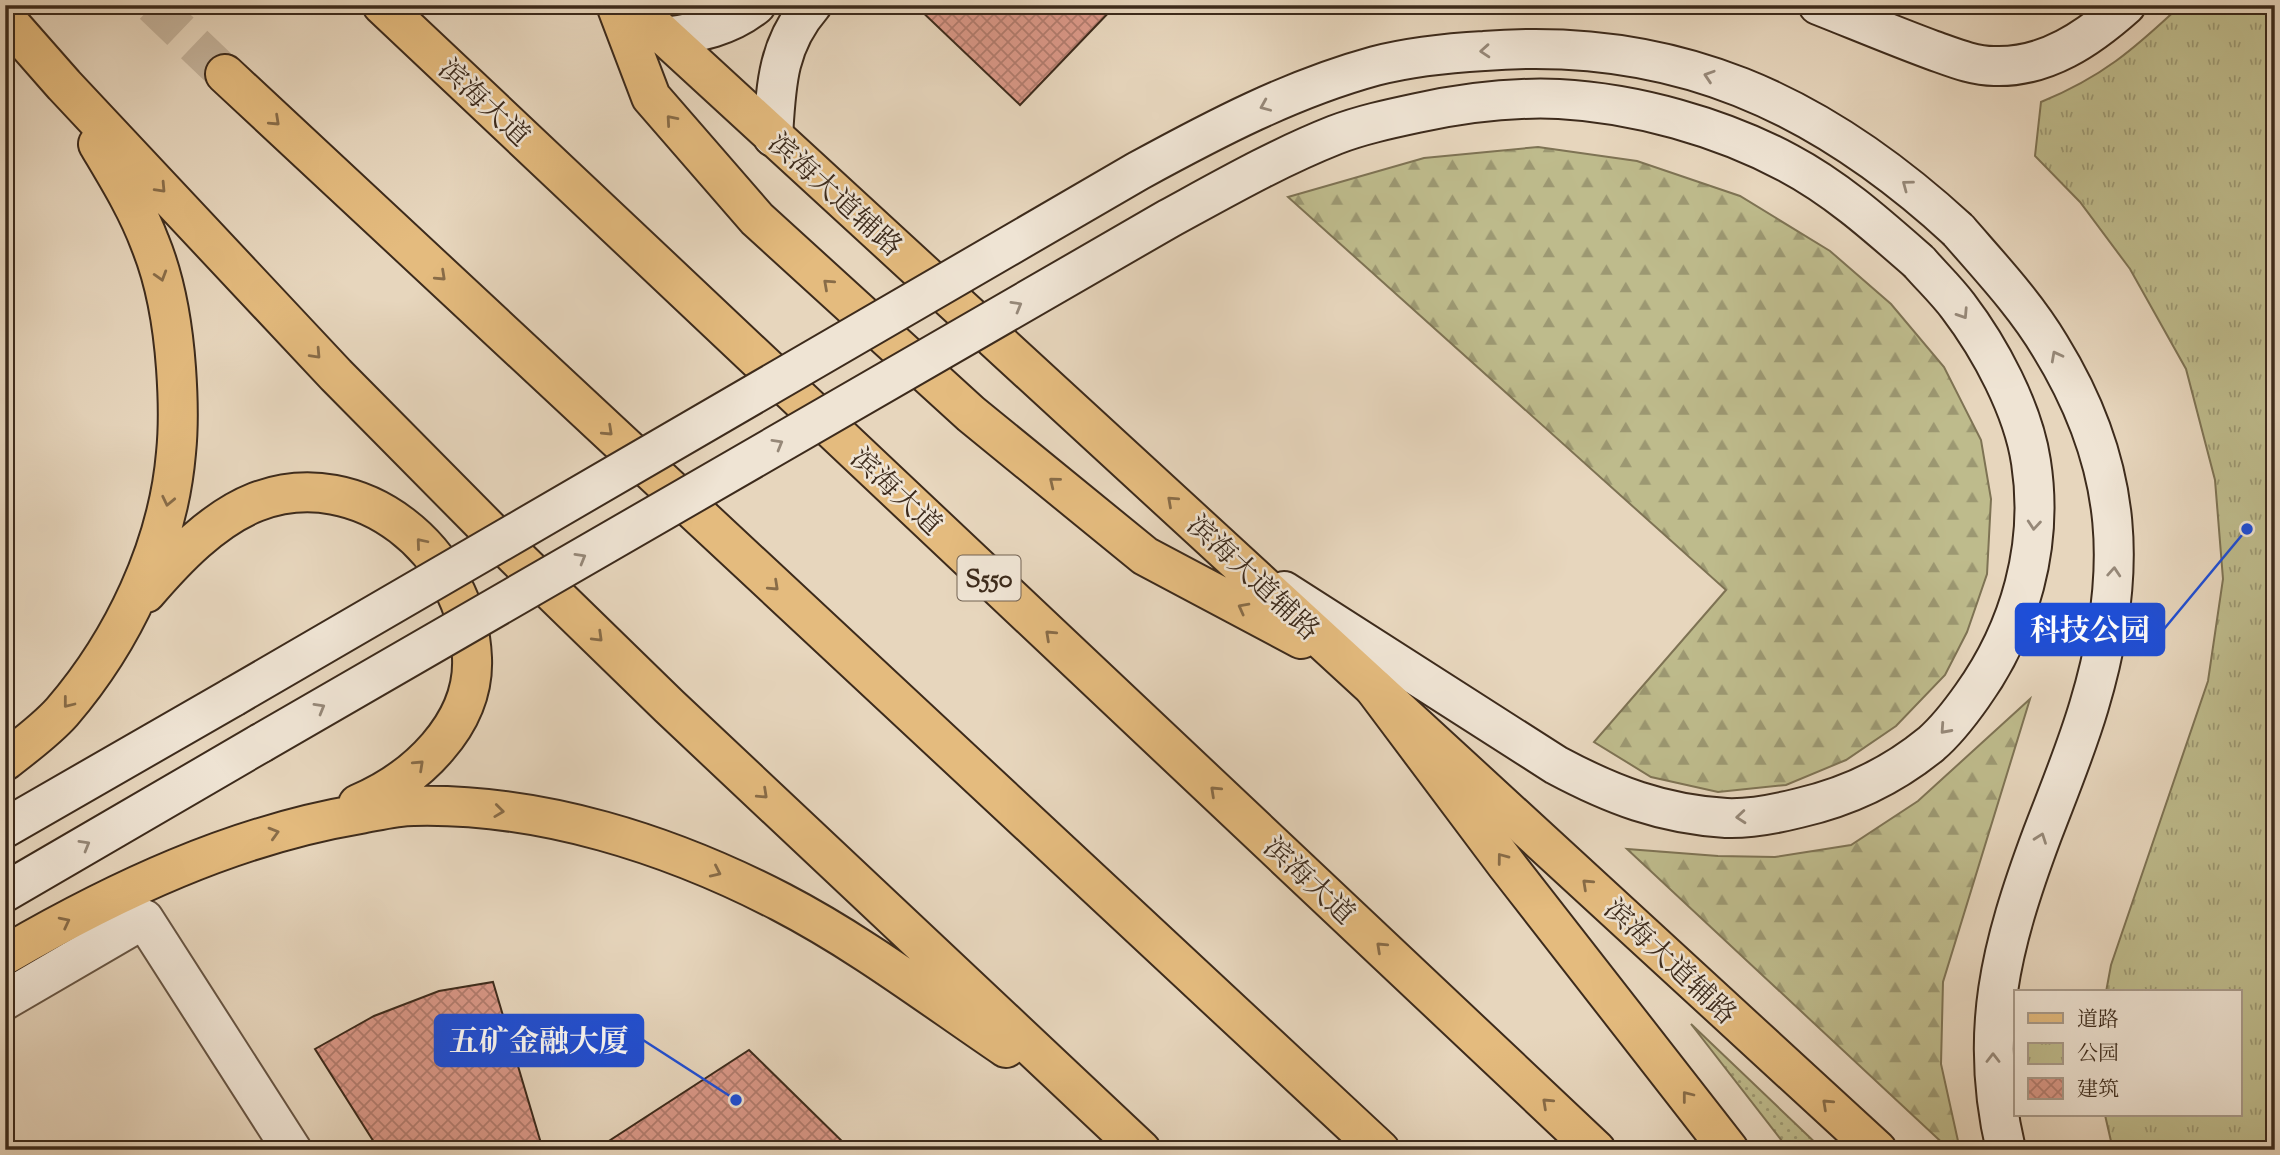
<svg xmlns="http://www.w3.org/2000/svg" width="2280" height="1155" font-family="'Sorts Mill Goudy','Noto Serif SC',serif">
	<style>
		.grass { fill: url(#grass-dots); stroke: #7e7354; stroke-width: 2 }
		.forest { fill: url(#forest-firs); stroke: #7e7354; stroke-width: 2 }
		.park { fill: url(#park-tufts); stroke: #7e7354; stroke-width: 2 }
		.building { fill: url(#building-cross-hatch); stroke: #3d2b1c; stroke-width: 2 }
		.lines { fill: none; stroke-linecap: round; stroke-linejoin: round }
		.highway-tunnel { stroke: #c5b49d; stroke-width: 38; stroke-dasharray: 38 19; stroke-linecap: butt }
		.street-casing { stroke: #685644; stroke-width: 42 }
		.secondary-casing { stroke: #3d2b1c; stroke-width: 42 }
		.primary-casing { stroke: #3d2b1c; stroke-width: 42 }
		.highway-casing { stroke: #3d2b1c; stroke-width: 42 }
		.street { stroke: #efe4d4; stroke-width: 38 }
		.secondary { stroke: #efe4d4; stroke-width: 38 }
		.primary { stroke: #e4bb7e; stroke-width: 38 }
		.highway { stroke: #e4bb7e; stroke-width: 38 }
		.secondary-bridge-casing { stroke: #3d2b1c; stroke-width: 42; stroke-linecap: butt }
		.secondary-bridge { stroke: #efe4d4; stroke-width: 38 }
		.oneway { stroke: #968878 }
		.oneway2 { stroke: #886c48 }
		.labels { text-anchor: middle; stroke-width: 5; stroke-linejoin: round; paint-order: stroke }
		.shield { fill: #efe4d4; stroke: #726253; stroke-width: 2 }
		.shield-label { font-size: 26px; font-weight: bold; fill: #3d2b1c }
		.street-label { font-size: 28px; fill: #3d2b1c; stroke: #efe4d4 }
		.leader { fill: none; stroke: #1d4ed8; stroke-width: 2.5 }
		.callout-dot { fill: #1d4ed8; stroke: #efe4d4; stroke-width: 2.5 }
		.callout { fill: #1d4ed8; stroke: #1d4ed8; stroke-width: 2.5 }
		.callout-label { font-size: 30px; text-anchor: middle; font-weight: bold; fill: #fff }
	</style>
	<defs>
		<pattern id="grass-dots" width="8" height="8" patternUnits="userSpaceOnUse" patternTransform="scale(1.75)"><rect width="8" height="8" fill="#bebb8c"/><path d="M2 2h.1M6 6h.1" fill="none" stroke="#9c9872" stroke-width="1.8" stroke-linecap="round"/></pattern>
		<pattern id="forest-firs" width="22" height="20" patternUnits="userSpaceOnUse" patternTransform="scale(1.75)"><rect width="22" height="20" fill="#bebb8c"/><path d="M5 1l3.5 6h-7zM16 11l3.5 6h-7z" fill="#9c9872"/></pattern>
		<pattern id="park-tufts" width="24" height="20" patternUnits="userSpaceOnUse" patternTransform="scale(1.75)"><rect width="24" height="20" fill="#bebb8c"/><path d="M3 7l-1-3M5 7V3M7 7l1-3M15 17l-1-3M17 17v-4M19 17l1-3" fill="none" stroke="#9c9872"/></pattern>
		<pattern id="building-cross-hatch" width="8" height="8" patternUnits="userSpaceOnUse" patternTransform="scale(1.75)"><rect width="8" height="8" fill="#da9888"/><path d="M0 0l8 8M0 8l8-8" fill="none" stroke="#b27c6e"/></pattern>
	</defs>
	<rect width="100%" height="100%" fill="#e7d6bd"/>
	<filter id="stains"><feTurbulence type="fractalNoise" baseFrequency=".00286" numOctaves="4"/><feColorMatrix values="0 0 0 0 .2 0 0 0 0 .09 0 0 0 0 .02 0 0 0 .5 -.17"/></filter>
	<radialGradient id="worn" r=".72"><stop offset=".6" stop-color="#630" stop-opacity="0"/><stop offset="1" stop-color="#630" stop-opacity=".3"/></radialGradient>
	<path class="grass" d="M1691 1024 1823 1150H1789Z"/>
	<path class="forest" d="M1538 147 1637 161 1740 196 1830 251 1891 304 1944 367 1981 440 1991 499 1987 574 1967 632 1945 675 1896 726 1846 760 1786 785 1718 792 1651 777 1594 742 1726 590 1288 197 1424 158Z
		M2030 699 1943 982 1941 1064 1960 1150H1950L1627 849 1718 856 1775 857 1851 845 1918 801Z"/>
	<path class="park" d="M2181 5H2275V1150H2113L2105 1115H2240V992H2106L2111 965 2208 681 2223 579 2215 480 2186 369 2130 269 2080 202 2035 156 2041 102C2102 77 2133 50 2181 5Z"/>
	<path class="building" d="M915 5H1116L1020 105Z
		M493 982 543 1150H379L315 1049 374 1016 439 991Z
		M749 1050 851 1150H595Z"/>
	<g class="lines">
		<path class="highway-tunnel" d="M153 5 225 74"/>
		<g class="street-casing">
			<path id="street" d="M5 1000 144 919 292 1150"/>
		</g>
		<g class="secondary-casing">
			<path id="secondary" d="M1818 5C1856 20 1894 36 1932 50 1952 57 1973 66 1994 66 2046 68 2089 38 2126 5
				M666 37C699 32 729 27 756 5
				M773 137C776 86 777 45 812 5
				M1958 230C1990 267 2025 304 2050 346 2124 466 2129 573 2089 706 2076 750 2058 793 2042 835 2001 945 1978 1033 2006 1150
				M1284 591 1556 765C1612 795 1662 814 1726 818 1750 819 1775 814 1799 808 1847 797 1892 776 1931 744 1946 731 1960 713 1972 696 2020 629 2044 545 2031 462 2023 409 1990 348 1958 306 1946 290 1932 277 1919 262
				M5 828 233 697
				M5 892 261 743"/>
		</g>
		<g class="primary-casing">
			<path id="primary" d="M616 5 651 97 757 219 971 414 1145 556 1301 639
				M631 5 1877 1150
				M5 18 64 85 336 375 515 556 669 706 1141 1150
				M146 593C176 558 213 519 256 502 361 462 468 553 472 658 475 725 415 780 358 804
				M5 761C25 745 45 731 62 712 123 641 168 547 176 453 179 424 178 396 176 368 173 326 166 282 150 243 137 208 117 176 98 144
				M5 955C115 891 234 835 360 814 377 811 396 806 414 806 541 803 669 844 781 902 860 943 932 998 1006 1048"/>
		</g>
		<g class="highway-casing">
			<path id="highway" d="M382 5 1596 1150
				M225 74 1380 1150
				M1374 688 1506 864 1729 1150"/>
		</g>
		<use href="#street" class="street"/>
		<use href="#secondary" class="secondary"/>
		<use href="#primary" class="primary"/>
		<use href="#highway" class="highway"/>
		<g class="secondary-bridge-casing">
			<path id="secondary-bridge" d="M233 697 1138 171C1215 129 1291 89 1375 66 1410 57 1448 53 1484 51 1675 36 1820 103 1958 230
				M261 743 1168 219C1223 189 1277 158 1335 135 1361 125 1389 119 1417 113 1463 103 1512 97 1559 99 1635 103 1721 127 1788 163 1837 189 1878 226 1919 262"/>
		</g>
		<use href="#secondary-bridge" class="secondary-bridge"/>
	</g>
	<defs><path id="oneway-chevron" d="M-2-3.5L2.5 0L-2 3.5" fill="none" stroke-width="1.6" stroke-linecap="round" stroke-linejoin="round" transform="scale(1.75)"/></defs>
	<g class="oneway">
		<use href="#oneway-chevron" transform="translate(1485 51) rotate(176)"/>
		<use href="#oneway-chevron" transform="translate(1709 76) rotate(-162)"/>
		<use href="#oneway-chevron" transform="translate(1265 106) rotate(157)"/>
		<use href="#oneway-chevron" transform="translate(1907 185) rotate(-143)"/>
		<use href="#oneway-chevron" transform="translate(1017 306) rotate(-30)"/>
		<use href="#oneway-chevron" transform="translate(1963 314) rotate(57)"/>
		<use href="#oneway-chevron" transform="translate(2056 356) rotate(-118)"/>
		<use href="#oneway-chevron" transform="translate(778 444) rotate(-30)"/>
		<use href="#oneway-chevron" transform="translate(2034 525) rotate(95)"/>
		<use href="#oneway-chevron" transform="translate(581 558) rotate(-30)"/>
		<use href="#oneway-chevron" transform="translate(2114 572) rotate(-86)"/>
		<use href="#oneway-chevron" transform="translate(320 708) rotate(-30)"/>
		<use href="#oneway-chevron" transform="translate(1945 729) rotate(132)"/>
		<use href="#oneway-chevron" transform="translate(1741 817) rotate(175)"/>
		<use href="#oneway-chevron" transform="translate(2041 838) rotate(-70)"/>
		<use href="#oneway-chevron" transform="translate(85 845) rotate(-30)"/>
		<use href="#oneway-chevron" transform="translate(1993 1058) rotate(-90)"/>
	</g>
	<g class="oneway2">
		<use href="#oneway-chevron" transform="translate(671 120) rotate(-131)"/>
		<use href="#oneway-chevron" transform="translate(275 121) rotate(43)"/>
		<use href="#oneway-chevron" transform="translate(161 188) rotate(47)"/>
		<use href="#oneway-chevron" transform="translate(161 276) rotate(73)"/>
		<use href="#oneway-chevron" transform="translate(441 276) rotate(43)"/>
		<use href="#oneway-chevron" transform="translate(828 284) rotate(-138)"/>
		<use href="#oneway-chevron" transform="translate(316 354) rotate(47)"/>
		<use href="#oneway-chevron" transform="translate(608 431) rotate(43)"/>
		<use href="#oneway-chevron" transform="translate(1054 482) rotate(-141)"/>
		<use href="#oneway-chevron" transform="translate(168 501) rotate(102)"/>
		<use href="#oneway-chevron" transform="translate(1172 501) rotate(-138)"/>
		<use href="#oneway-chevron" transform="translate(421 543) rotate(-130)"/>
		<use href="#oneway-chevron" transform="translate(774 586) rotate(43)"/>
		<use href="#oneway-chevron" transform="translate(1243 608) rotate(-152)"/>
		<use href="#oneway-chevron" transform="translate(1050 635) rotate(-137)"/>
		<use href="#oneway-chevron" transform="translate(598 637) rotate(44)"/>
		<use href="#oneway-chevron" transform="translate(68 703) rotate(128)"/>
		<use href="#oneway-chevron" transform="translate(419 765) rotate(-43)"/>
		<use href="#oneway-chevron" transform="translate(1215 791) rotate(-137)"/>
		<use href="#oneway-chevron" transform="translate(763 794) rotate(43)"/>
		<use href="#oneway-chevron" transform="translate(499 811) rotate(7)"/>
		<use href="#oneway-chevron" transform="translate(274 833) rotate(-16)"/>
		<use href="#oneway-chevron" transform="translate(1502 858) rotate(-127)"/>
		<use href="#oneway-chevron" transform="translate(716 872) rotate(25)"/>
		<use href="#oneway-chevron" transform="translate(1587 884) rotate(-137)"/>
		<use href="#oneway-chevron" transform="translate(65 922) rotate(-27)"/>
		<use href="#oneway-chevron" transform="translate(1381 947) rotate(-137)"/>
		<use href="#oneway-chevron" transform="translate(1687 1096) rotate(-128)"/>
		<use href="#oneway-chevron" transform="translate(1547 1103) rotate(-137)"/>
		<use href="#oneway-chevron" transform="translate(1827 1104) rotate(-137)"/>
	</g>
	<g class="labels">
		<rect class="shield" x="957.5" y="555.5" width="63" height="45" rx="5"/>
		<g class="shield-label">
			<text x="989" y="587">S550</text>
		</g>
		<g class="street-label">
			<text transform="translate(485 102) rotate(43)" y="10">滨海大道</text>
			<text transform="translate(836 194) rotate(42)" y="10">滨海大道辅路</text>
			<text transform="translate(897 491) rotate(43)" y="10">滨海大道</text>
			<text transform="translate(1254 577) rotate(43)" y="10">滨海大道辅路</text>
			<text transform="translate(1310 880) rotate(43)" y="10">滨海大道</text>
			<text transform="translate(1671 961) rotate(43)" y="10">滨海大道辅路</text>
		</g>
	</g>
	<path class="leader" d="M2247 529L2164 629M736 1100L643 1040"/>
	<g class="callout-dot">
		<circle cx="2247" cy="529" r="7"/>
		<circle cx="736" cy="1100" r="7"/>
	</g>
	<g class="callout">
		<rect x="2016" y="604" width="148" height="51" rx="7"/>
		<rect x="435" y="1015" width="208" height="51" rx="7"/>
	</g>
	<g class="callout-label">
		<text x="2090" y="640">科技公园</text>
		<text x="539" y="1051">五矿金融大厦</text>
	</g>
	<rect width="2280" height="1155" fill="none" stroke="#e7d6bd" stroke-width="28"/>
	<rect x="7" y="7" width="2266" height="1141" fill="none" stroke="#3d2b1c" stroke-width="3.5"/>
	<rect x="14" y="14" width="2252" height="1127" fill="none" stroke="#3d2b1c" stroke-width="2"/>
	<rect x="2014" y="990" width="228" height="126" fill="#efe4d4" stroke="#a89a8a" stroke-width="2"/>
	<rect x="2028" y="1013" width="35" height="10" fill="#e4bb7e" stroke="#a89a8a" stroke-width="2"/>
	<text x="2077" y="1026" font-size="21" fill="#3d2b1c">道路</text>
	<rect x="2028" y="1043" width="35" height="21" fill="url(#park-tufts)" stroke="#a89a8a" stroke-width="2"/>
	<text x="2077" y="1060" font-size="21" fill="#3d2b1c">公园</text>
	<rect x="2028" y="1078" width="35" height="21" fill="url(#building-cross-hatch)" stroke="#a89a8a" stroke-width="2"/>
	<text x="2077" y="1096" font-size="21" fill="#3d2b1c">建筑</text>
	<rect width="100%" height="100%" filter="url(#stains)"/>
	<rect width="100%" height="100%" fill="url(#worn)"/>
</svg>
